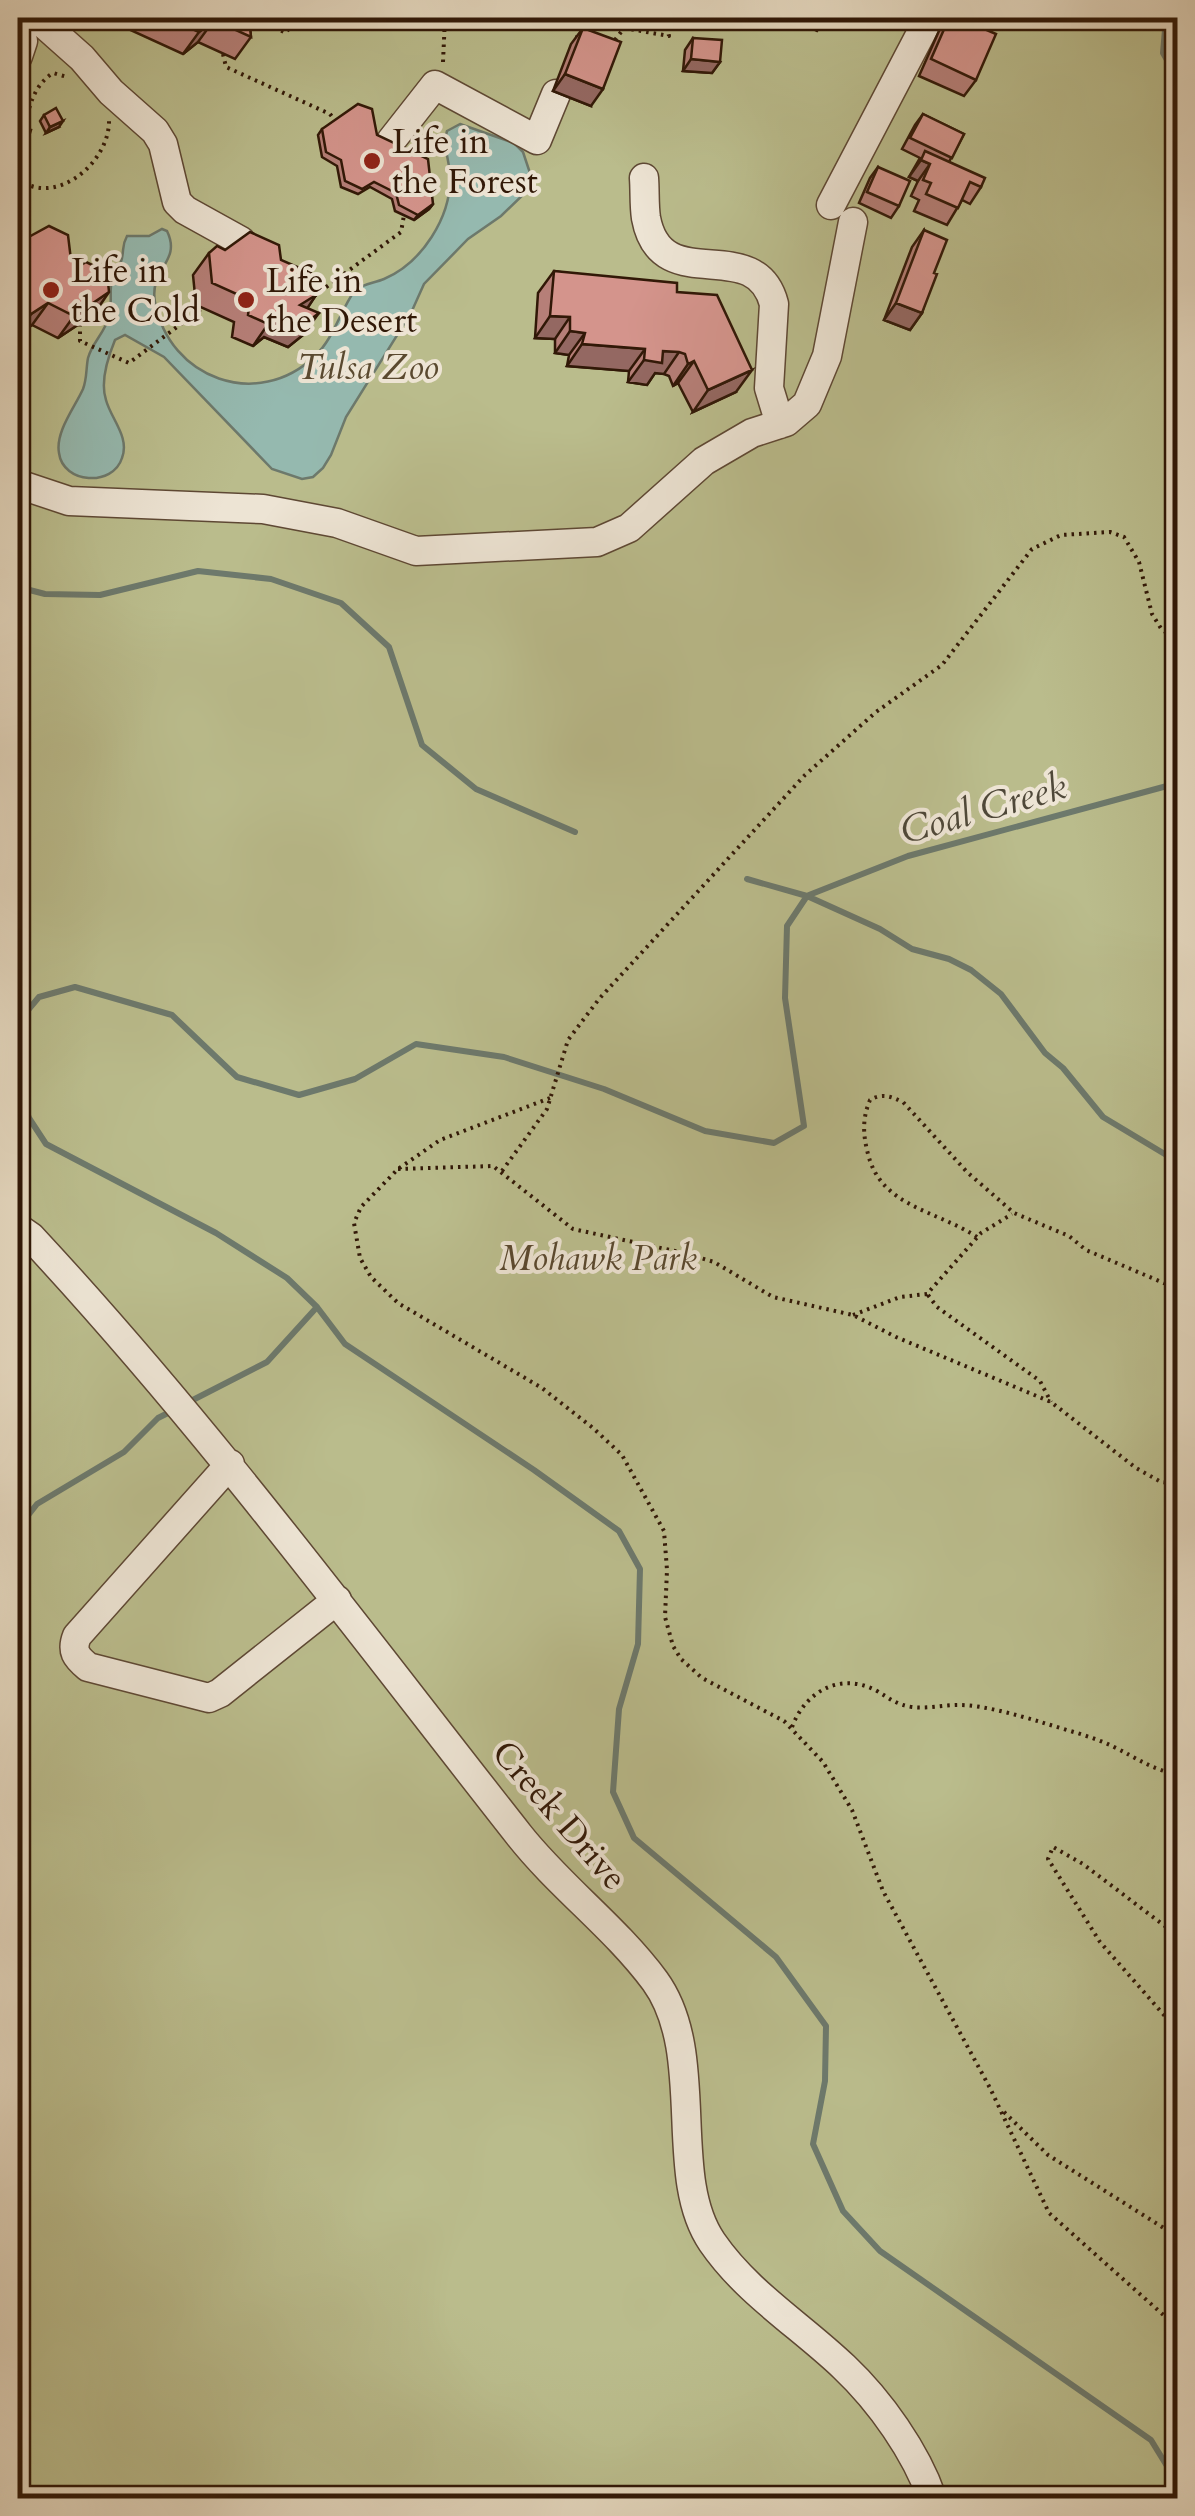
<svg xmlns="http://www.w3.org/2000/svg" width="1195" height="2516" font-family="Cardo,serif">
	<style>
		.green { fill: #babc8c; stroke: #766a4a; stroke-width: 2.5 }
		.water { fill: #95b9af; stroke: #6d796c; stroke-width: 2.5 }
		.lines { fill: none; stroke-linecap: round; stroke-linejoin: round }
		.stream { stroke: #6d796c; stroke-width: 6 }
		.minor-casing { stroke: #5e4834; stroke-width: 31 }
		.path { stroke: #311807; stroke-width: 4; stroke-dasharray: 2.5 5; stroke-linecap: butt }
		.minor { stroke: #ede4d4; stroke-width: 28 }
		.wall { fill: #b67f78; stroke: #311807; stroke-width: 2.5 }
		.shaded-wall { fill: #946862; stroke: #311807; stroke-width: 2.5 }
		.building { fill: #d4948c; stroke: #311807; stroke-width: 2.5 }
		.poi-dot { fill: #8f2418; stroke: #ede4d4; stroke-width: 4 }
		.labels { text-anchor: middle; stroke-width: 8; stroke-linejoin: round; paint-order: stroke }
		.poi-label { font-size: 35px; fill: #311807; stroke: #ede4d4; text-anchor: start }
		.park-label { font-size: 35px; font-style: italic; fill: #5a492f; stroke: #ede4d4 }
		.street-label { font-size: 35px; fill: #311807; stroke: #ede4d4 }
		.water-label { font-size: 38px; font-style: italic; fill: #4f4839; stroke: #ede4d4 }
	</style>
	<rect width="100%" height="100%" fill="#e3d6bd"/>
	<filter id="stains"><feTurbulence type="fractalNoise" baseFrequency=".002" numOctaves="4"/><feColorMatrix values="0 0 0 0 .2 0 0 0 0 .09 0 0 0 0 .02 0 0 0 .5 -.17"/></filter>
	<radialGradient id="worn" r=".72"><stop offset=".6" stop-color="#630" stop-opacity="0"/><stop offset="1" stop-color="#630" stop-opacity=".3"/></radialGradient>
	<path class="green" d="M18 18H1177V2498H18Z"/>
	<path class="water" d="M460 124 514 143 523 152 532 179 528 190 501 216 468 239 424 284 411 313 346 417 331 455 323 468 313 477 302 479 272 469 164 357 125 335 115 340C108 357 100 382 106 400 111 419 130 437 122 458 113 487 63 484 59 453 55 432 75 407 83 389 87 379 86 368 88 358 92 343 105 332 109 317 112 307 110 296 111 286 112 275 120 268 122 258 124 248 122 245 127 236H149L162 229 167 231C182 262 149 268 155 302 169 379 258 411 315 356 334 338 340 311 355 290 364 284 374 283 384 279 422 263 451 217 450 177 450 161 442 146 447 131Z"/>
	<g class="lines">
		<path class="stream" d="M1166 18 1163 53 1178 79
			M18 587 45 594 100 595 198 571 271 579 341 603 389 647 422 745 476 789 575 832
			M747 879 807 896 880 929 912 949 949 959 971 970 1001 994 1045 1053 1063 1068 1103 1117 1178 1162
			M809 895 908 856 1178 783
			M18 1022 39 997 75 987 172 1015 237 1077 299 1095 355 1079 416 1044 504 1057 604 1089 705 1131 774 1143 804 1126 785 998 787 926 807 896
			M18 1088 29 1118 46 1144 216 1233 287 1278 317 1307 345 1344 534 1470 619 1531 640 1569 638 1644 619 1709 613 1792 634 1838 776 1957 826 2026 825 2081 813 2144 843 2211 880 2251 1151 2440 1178 2484
			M185 1404 267 1362 317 1307
			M18 1528 37 1504 124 1452 158 1418 174 1410"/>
		<g class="minor-casing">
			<path id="minor" d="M37 18 82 58 111 92 155 131 163 144 177 202 185 210 241 241 253 262
				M18 29 23 41 18 56
				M391 141 435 85 537 140 556 94
				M644 178C645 191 644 205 646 218 661 300 755 231 774 304L769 388 780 424
				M831 205 929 18
				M18 484 69 501 263 509 337 523 416 551 597 542 629 528 704 461 752 433 786 422 807 404 827 356 853 222
				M18 1228 31 1237C207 1426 360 1633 519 1835 560 1887 615 1927 655 1981 708 2054 666 2175 712 2242 747 2293 800 2325 844 2367 880 2401 916 2452 932 2498
				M230 1464 77 1636C71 1651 76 1657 88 1667L209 1698 220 1693 337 1600"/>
		</g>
		<path class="path" d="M254 18 286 33 295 18
			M451 18H466
			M546 18 577 28 581 18
			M577 28V40
			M615 40 624 28 669 36 666 18
			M223 54 226 67 330 114 336 122
			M443 62 445 18
			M18 103 25 79
			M24 130C29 107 33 86 53 73L67 77
			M18 153 19 147
			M18 179C56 208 110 162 109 120
			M314 296 401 232 404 215
			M80 324V341L129 363 201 309
			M550 1098 440 1140 398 1169 361 1207 354 1223 360 1258 371 1277 398 1303 542 1388 593 1428 622 1455 664 1531 667 1570 665 1617 673 1646 681 1659 702 1678 784 1721 823 1762 852 1810 883 1891 990 2088 1049 2213 1178 2328
			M398 1169 493 1166 573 1229 684 1253 714 1262 773 1297 853 1315 896 1337 1051 1402 1136 1468 1161 1482 1178 1484
			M502 1171 547 1109 568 1040 599 999 805 775 876 712 942 665 1032 549 1061 535 1110 532 1124 537 1139 562 1152 614 1162 630 1178 639
			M977 1237C936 1210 881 1207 868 1154 863 1135 862 1119 870 1100 882 1093 890 1096 903 1102L967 1172 1014 1213 1069 1236 1086 1250 1178 1289
			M928 1295 937 1307 1040 1381 1051 1402
			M853 1315 900 1297 927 1294 981 1233 1012 1214
			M792 1727C805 1692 840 1671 877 1691 889 1698 897 1705 912 1707 927 1709 943 1705 958 1705 984 1705 1016 1715 1041 1722 1065 1730 1092 1736 1114 1747 1137 1758 1152 1770 1178 1774
			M1178 1936 1083 1864 1053 1847 1048 1859 1100 1942 1178 2031
			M1004 2112 1048 2155 1178 2237"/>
		<use href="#minor" class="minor"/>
	</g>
	<path class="wall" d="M115 18H249L251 37 235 59 198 42 183 54 115 23Z
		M814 18H826L817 31 809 27Z
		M949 18H959L976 80 964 96 919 76 939 31Z
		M1029 18H1066L1031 26Z
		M583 28 591 106 553 91 571 44Z
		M693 38 720 62 712 73 683 71 685 50Z
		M923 114 964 134 949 162 981 187 970 204 962 200 947 225 914 211 919 200 911 196 918 181 909 177 920 158 902 149 915 125Z
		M44 115 59 127 46 133 40 121Z
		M322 129 377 135 433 204 429 209 414 220 395 211 392 199 370 187 358 194 341 187 337 166 322 157 318 135Z
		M878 167 899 206 891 218 859 203 870 178Z
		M924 230 934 273 922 313 910 330 884 320 912 247Z
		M18 231 25 239 71 260 94 314 58 338 32 325 18 335Z
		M225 250 281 260 316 295 307 308 303 335 288 347 264 337 253 346 232 337 234 322 196 305 193 275 209 253Z
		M554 271 677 292 736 392 693 412 678 383 673 386 669 376 664 374 655 373 647 385 628 382 629 371 567 366 569 355 555 353V339L535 338 538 293Z"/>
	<path class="shaded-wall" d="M1037 18H1066L1031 26Z
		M214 20 198 42 183 54 199 32Z
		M691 59 720 62 712 73 683 71Z
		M565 74 603 89 591 106 553 91Z
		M63 121 59 127 46 133 50 127Z
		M18 140 27 143 23 148 18 147Z
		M921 160 930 164 918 181 909 177Z
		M433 204 429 209 414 220 418 215Z
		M109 292 94 314 58 338 74 316Z
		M316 295 301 318 319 313 303 335 288 347 264 337 253 346 268 324 279 315Z
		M48 303 32 325 18 335 31 314Z
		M896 303 922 313 910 330 884 320Z
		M550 316 570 317 555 339 535 338Z
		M570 331 585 333 569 355 555 353Z
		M582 344 645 349 629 371 567 366Z
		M663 351 679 352 664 374 655 373 647 385 628 382 644 360Z
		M694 361 678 383 673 386 688 364Z
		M752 370 736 392 693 412 708 390Z"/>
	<path class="building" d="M167 18H249L251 37 214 20 199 32Z
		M949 18H959L996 34 976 80 931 59Z
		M583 28 621 42 603 89 565 74Z
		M693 38 722 40 720 62 691 59Z
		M358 104 372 109 377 135 428 159 433 204 418 215 399 205 396 193 374 182 362 189 345 181 341 160 326 152 322 129Z
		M56 108 63 121 50 127 44 115Z
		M923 114 964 134 952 158 910 138Z
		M18 127 31 130 27 143 18 140Z
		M925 151 985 178 981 187 970 182 958 208 926 194 931 183 923 180 930 164 921 160Z
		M878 167 910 181 899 206 867 192Z
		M49 226 68 235 71 260 81 265 86 262 107 272 109 292 74 316 48 303 31 314 18 308V231L25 239Z
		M924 230 947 240 934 273 937 274 922 313 896 303Z
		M250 232 279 245 281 260 311 273 316 295 300 305 319 313 303 325 279 315 268 324 248 315 250 300 212 283 209 253 217 246 225 250Z
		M554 271 677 283V292L717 295 752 370 708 390 694 361 688 364 685 354 679 352 663 351 662 363 644 360 645 349 582 344 585 333 570 331V317L550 316Z"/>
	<g class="poi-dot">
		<circle cx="372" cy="161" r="10"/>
		<circle cx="51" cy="290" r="10"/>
		<circle cx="246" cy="300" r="10"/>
	</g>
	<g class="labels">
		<g class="poi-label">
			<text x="392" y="153">Life in<tspan x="392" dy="40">the Forest</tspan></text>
			<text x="71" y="282">Life in<tspan x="71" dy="40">the Cold</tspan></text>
			<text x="266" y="292">Life in<tspan x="266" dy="40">the Desert</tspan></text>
		</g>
		<g class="park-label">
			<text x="368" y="379">Tulsa Zoo</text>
			<text x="598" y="1270">Mohawk Park</text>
		</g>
		<g class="street-label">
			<text transform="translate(560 1815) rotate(49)" y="12">Creek Drive</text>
		</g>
		<g class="water-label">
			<text transform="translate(983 808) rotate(-16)" y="13">Coal Creek</text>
		</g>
	</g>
	<rect width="1195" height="2516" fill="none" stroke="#e3d6bd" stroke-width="60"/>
	<rect x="20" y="20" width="1155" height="2476" fill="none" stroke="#311807" stroke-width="5"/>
	<rect x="30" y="30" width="1135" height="2456" fill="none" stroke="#311807" stroke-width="2.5"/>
	<rect width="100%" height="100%" filter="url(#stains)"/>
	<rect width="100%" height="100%" fill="url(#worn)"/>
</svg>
